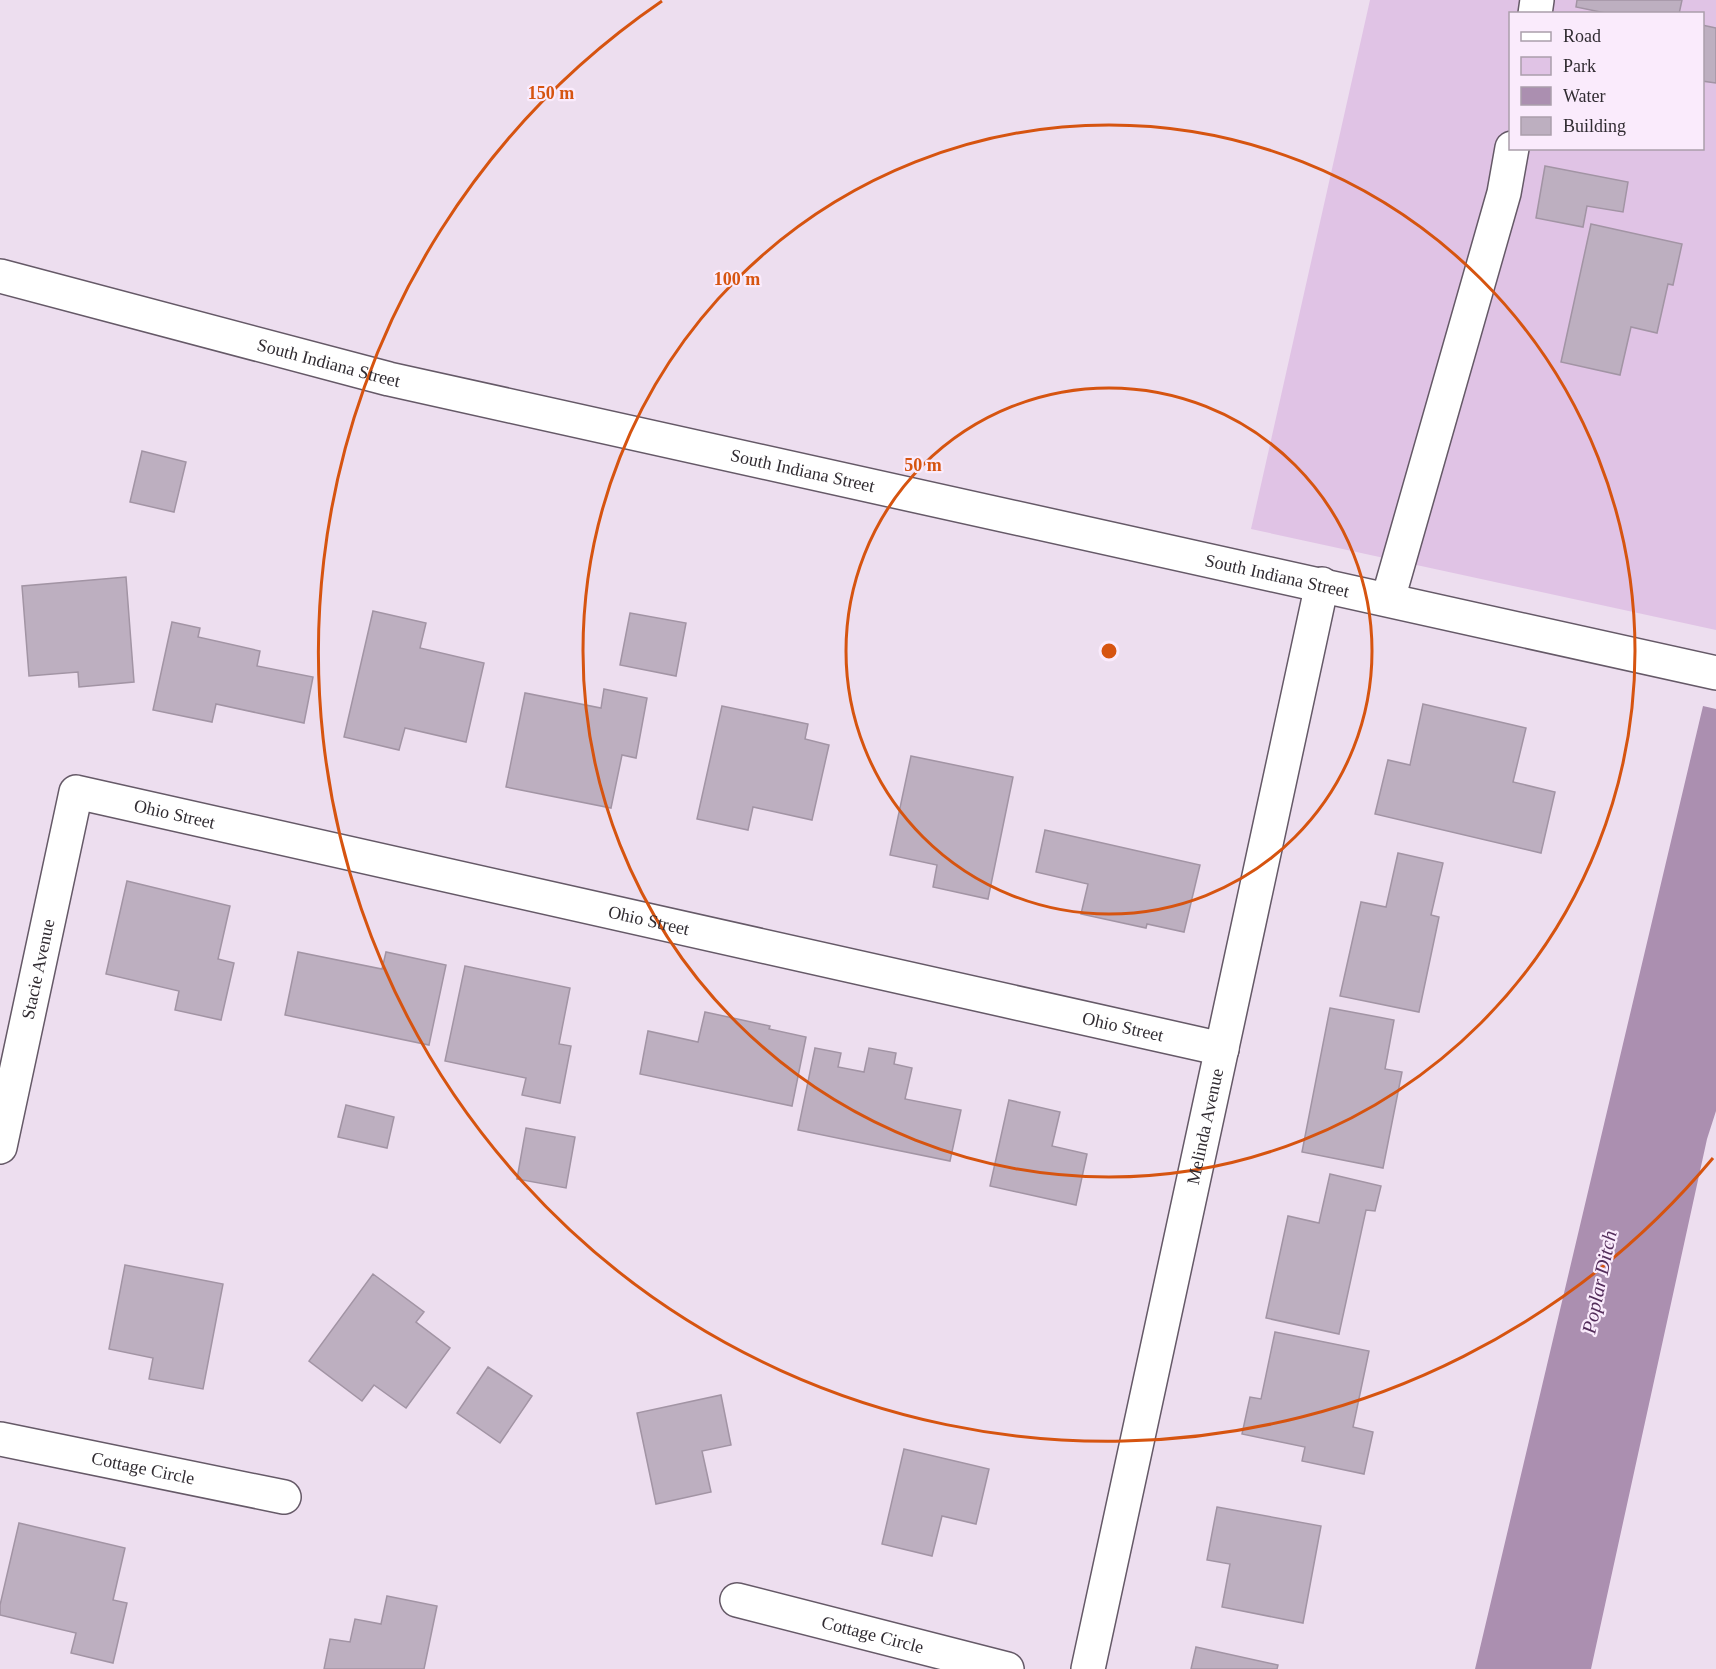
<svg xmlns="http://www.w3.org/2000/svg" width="1716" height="1669" font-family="'Times New Roman',serif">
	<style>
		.green { fill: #e0c3e5; fill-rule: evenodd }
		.water { fill: #ab8fb0 }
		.building { fill: #bdafc0; stroke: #a294a4; stroke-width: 1.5 }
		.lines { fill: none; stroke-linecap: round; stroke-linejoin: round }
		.minor-casing { stroke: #655967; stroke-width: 36 }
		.minor { stroke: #fff; stroke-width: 33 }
		.ring { fill: none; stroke: #d65410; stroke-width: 3 }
		.labels { text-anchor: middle; stroke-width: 4.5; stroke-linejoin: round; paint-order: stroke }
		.street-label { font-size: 18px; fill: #312c32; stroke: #faebfc }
		.water-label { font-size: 20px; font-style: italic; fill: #542e5b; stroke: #faebfc }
		.centre { fill: #d65410; stroke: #faebfc; stroke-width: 3 }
		.ring-label { font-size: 18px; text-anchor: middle; font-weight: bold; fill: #d65410; stroke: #faebfc; stroke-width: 4.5; stroke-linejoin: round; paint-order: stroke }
	</style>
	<rect width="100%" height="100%" fill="#eddeef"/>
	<path class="green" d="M1370 0H1716V630L1251 529ZM1510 14H1702V148H1510Z"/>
	<path class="water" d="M1703 706 1716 709V1111L1707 1139 1591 1669H1475Z"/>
	<path class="building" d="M1577 0H1682L1679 14H1610L1576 7Z
		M1702 25 1716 28V83L1702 81Z
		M1545 166 1628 182 1623 212 1587 206 1583 227 1536 218Z
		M1591 224 1682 244 1673 285 1668 284 1657 333 1631 327 1620 375 1561 362Z
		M142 451 186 462 174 512 130 502Z
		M126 577 134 682 79 687 78 672 29 676 22 586Z
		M373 611 426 623 420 648 484 663 466 742 405 728 399 750 344 737Z
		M630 613 686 623 676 676 620 665Z
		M172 622 200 628 198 637 260 651 257 666 313 677 304 723 216 704 212 722 153 710Z
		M604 689 647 698 636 758 622 755 611 808 506 787 525 693 601 708Z
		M1423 704 1526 728 1513 782 1555 792 1541 853 1375 814 1388 760 1410 765Z
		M722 706 808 724 805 739 829 745 812 820 753 807 748 830 697 819Z
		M911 756 1013 777 988 899 933 887 937 865 890 855Z
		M1045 830 1200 865 1184 932 1147 924 1146 928 1081 914 1088 884 1036 872Z
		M1398 853 1443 863 1431 915 1439 917 1419 1012 1340 996 1361 902 1386 907Z
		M127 881 230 906 218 959 234 963 221 1020 175 1010 179 991 106 974Z
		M298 952 382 969 386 952 446 965 429 1045 285 1015Z
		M465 966 570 988 559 1044 571 1046 560 1103 522 1095 526 1078 445 1061Z
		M1330 1008 1394 1020 1385 1069 1402 1072 1383 1168 1302 1152Z
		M705 1012 770 1026 769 1029 806 1037 792 1106 640 1074 648 1031 698 1042Z
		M815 1048 841 1053 838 1067 864 1072 869 1048 896 1053 894 1064 912 1068 905 1099 961 1110 950 1161 798 1130Z
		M1009 1100 1060 1112 1052 1146 1087 1154 1076 1205 990 1186Z
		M346 1105 394 1117 387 1148 338 1137Z
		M526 1128 575 1137 566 1188 517 1179Z
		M1330 1174 1381 1186 1375 1211 1366 1210 1339 1334 1266 1318 1288 1216 1319 1223Z
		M125 1265 223 1284 203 1389 149 1379 153 1358 109 1349Z
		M373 1274 424 1312 416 1322 450 1348 406 1408 374 1385 362 1401 309 1361Z
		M1275 1332 1369 1351 1353 1427 1373 1432 1364 1474 1302 1461 1305 1447 1242 1434 1250 1397 1261 1399Z
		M488 1367 532 1396 500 1443 457 1413Z
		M721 1395 731 1445 702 1451 711 1492 656 1504 637 1413Z
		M904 1449 989 1469 976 1524 942 1516 932 1556 882 1544Z
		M1217 1507 1321 1526 1303 1623 1222 1607 1230 1564 1207 1560Z
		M19 1523 125 1548 113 1600 127 1603 113 1663 71 1653 76 1633 0 1615V1605Z
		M387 1596 437 1606 424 1669H324L330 1639 350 1642 355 1619 381 1624Z
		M1196 1647 1278 1665 1277 1669H1191Z"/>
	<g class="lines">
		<g class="minor-casing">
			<g id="minor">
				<path d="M1535 14 1537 0"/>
				<path id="s1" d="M0 276 389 379 1716 673"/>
				<path d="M1388 599 1504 193 1512 148"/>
				<path id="s2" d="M0 1147 76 792 1222 1049"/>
				<path id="s3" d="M0 1439 284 1497"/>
				<path id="s4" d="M737 1600 1007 1669"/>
				<path id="s5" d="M1088 1669 1322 584"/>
			</g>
		</g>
		<use href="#minor" class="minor"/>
	</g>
	<g class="ring">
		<circle cx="1109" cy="651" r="263"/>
		<circle cx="1109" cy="651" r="526"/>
		<path d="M1713 1158A789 789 0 1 1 662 1"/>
	</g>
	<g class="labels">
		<g class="street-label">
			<text dy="6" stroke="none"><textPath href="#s1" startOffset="340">South Indiana Street</textPath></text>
			<text dy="6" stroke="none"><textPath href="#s1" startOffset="826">South Indiana Street</textPath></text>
			<text dy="6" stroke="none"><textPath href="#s1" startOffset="1312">South Indiana Street</textPath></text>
			<text dy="6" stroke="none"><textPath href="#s2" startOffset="464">Ohio Street</textPath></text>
			<text dy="6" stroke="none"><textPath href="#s2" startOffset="950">Ohio Street</textPath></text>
			<text dy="6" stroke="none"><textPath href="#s2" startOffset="182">Stacie Avenue</textPath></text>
			<text dy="6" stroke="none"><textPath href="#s2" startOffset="1436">Ohio Street</textPath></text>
			<text dy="6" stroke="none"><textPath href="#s5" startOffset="555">Melinda Avenue</textPath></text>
			<text dy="6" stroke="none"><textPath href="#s3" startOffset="146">Cottage Circle</textPath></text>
			<text dy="6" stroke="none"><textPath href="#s4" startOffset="140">Cottage Circle</textPath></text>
		</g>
		<g class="water-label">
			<text transform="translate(1599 1282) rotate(-78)" y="7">Poplar Ditch</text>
		</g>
	</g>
	<circle cx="1109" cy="651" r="9" class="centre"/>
	<g class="ring-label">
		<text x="551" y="99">150 m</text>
		<text x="737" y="285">100 m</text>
		<text x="923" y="471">50 m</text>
	</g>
	<rect x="1509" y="12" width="195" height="138" fill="#faebfc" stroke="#aa9fab" stroke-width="1.5"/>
	<rect x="1521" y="32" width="30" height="9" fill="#ffffff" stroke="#aa9fab" stroke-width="1.5"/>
	<text x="1563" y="42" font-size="18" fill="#312c32">Road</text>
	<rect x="1521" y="57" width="30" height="18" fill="#e0c3e5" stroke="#aa9fab" stroke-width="1.5"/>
	<text x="1563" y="72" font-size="18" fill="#312c32">Park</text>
	<rect x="1521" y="87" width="30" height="18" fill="#ab8fb0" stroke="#aa9fab" stroke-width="1.5"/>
	<text x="1563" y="102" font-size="18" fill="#312c32">Water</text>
	<rect x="1521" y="117" width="30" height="18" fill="#bdafc0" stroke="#aa9fab" stroke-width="1.5"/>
	<text x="1563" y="132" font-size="18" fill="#312c32">Building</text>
</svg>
